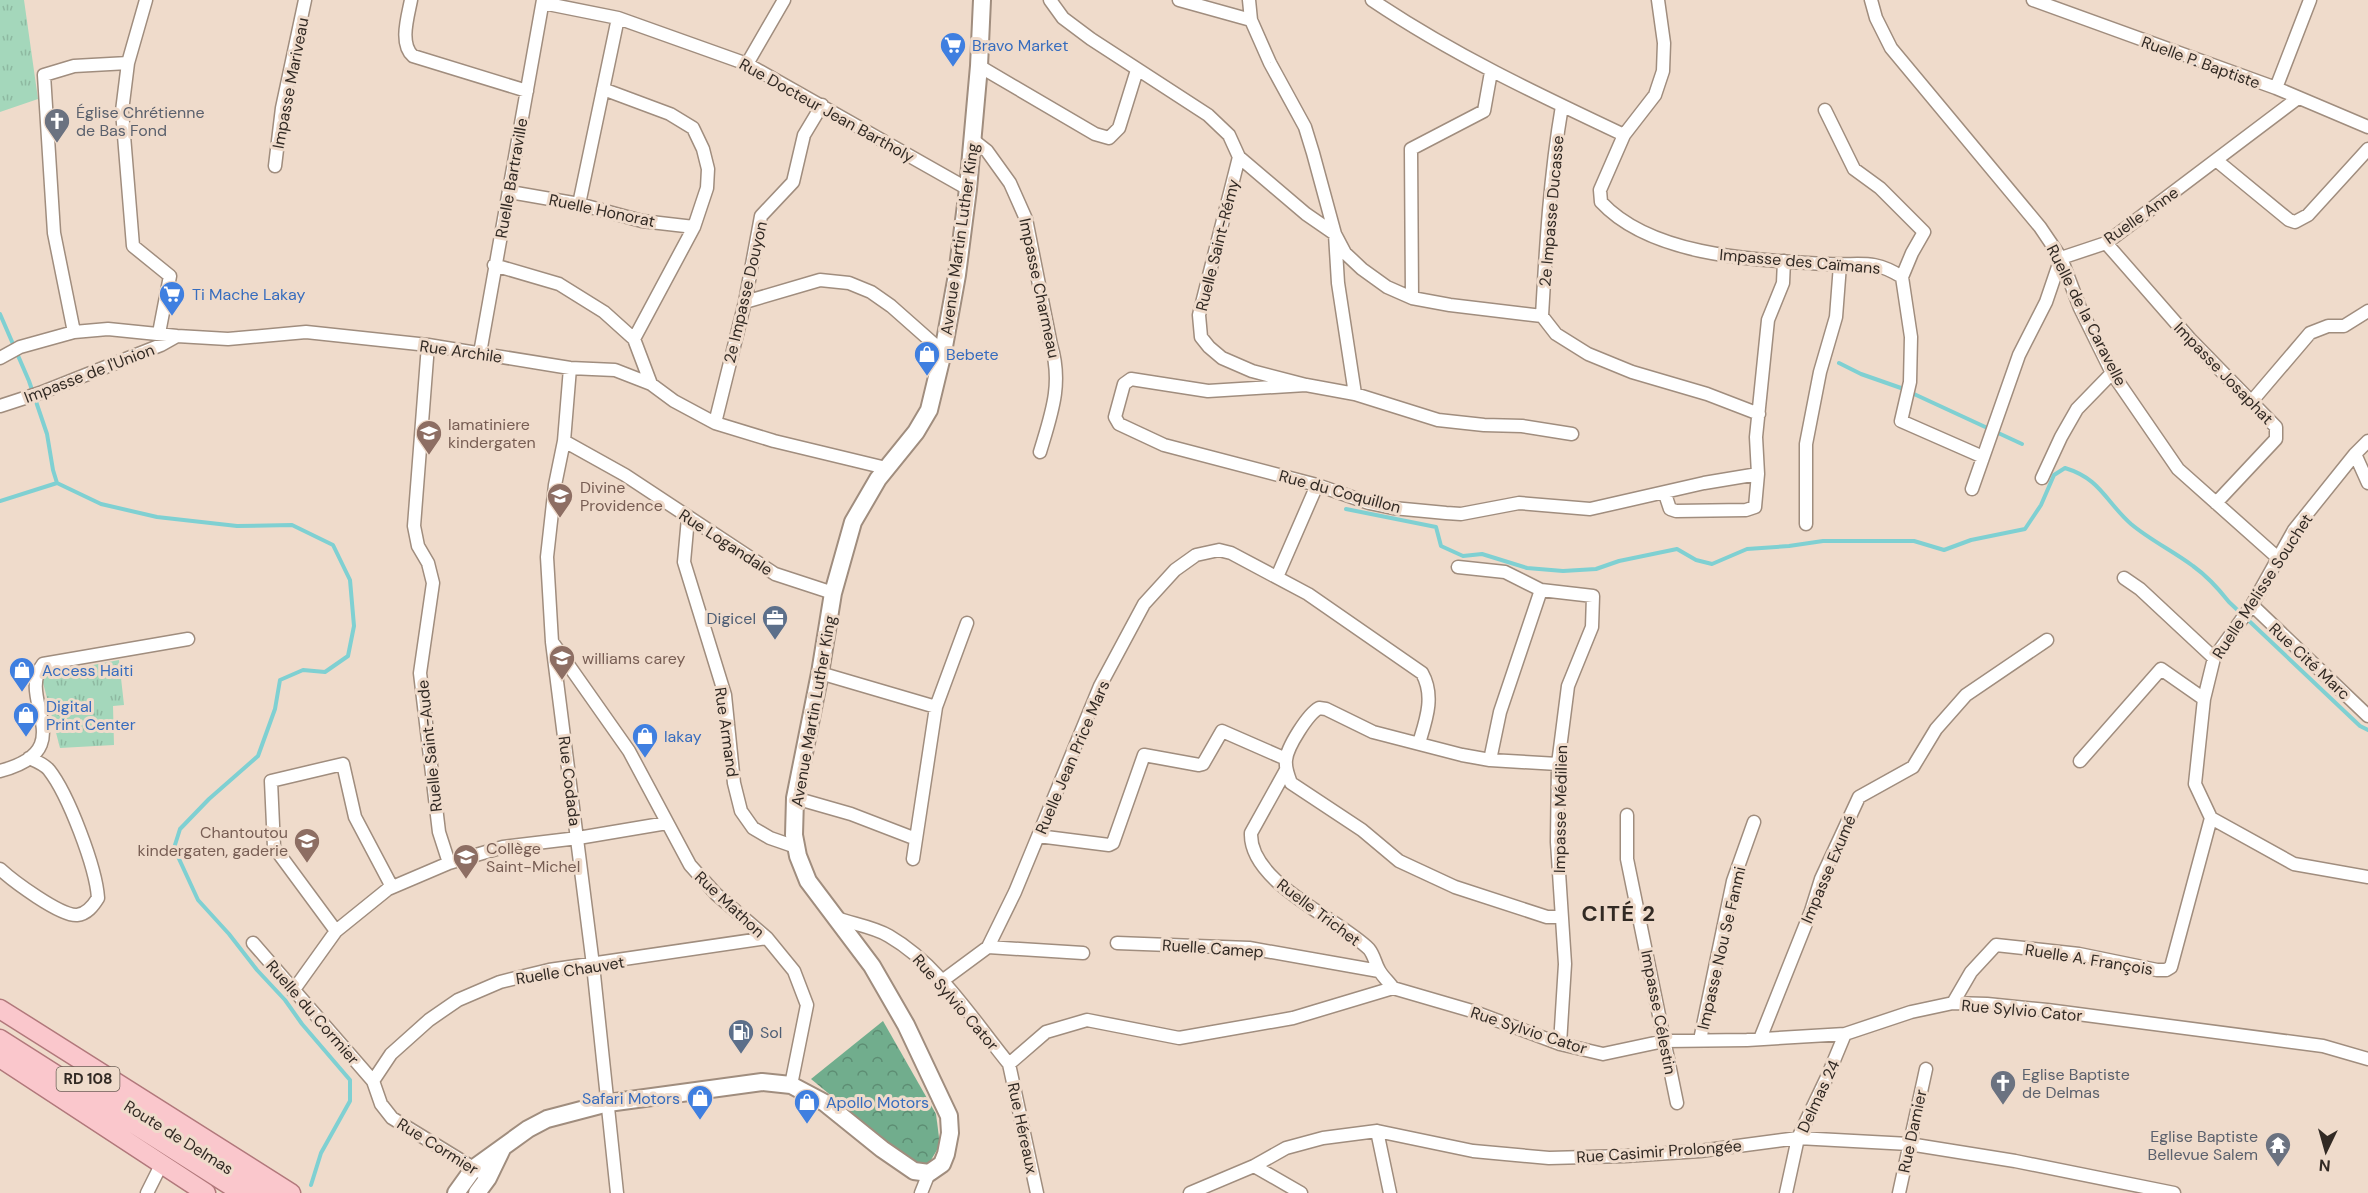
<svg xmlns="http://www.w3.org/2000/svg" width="2368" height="1193" font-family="'DM Sans',sans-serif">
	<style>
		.grass { fill: url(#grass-tufts) }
		.forest { fill: url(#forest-crowns) }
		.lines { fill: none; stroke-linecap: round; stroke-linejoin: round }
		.stream { stroke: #7fd0d2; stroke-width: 4 }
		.street-casing { stroke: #a08d7e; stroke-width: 15 }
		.secondary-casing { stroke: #a08d7e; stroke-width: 20 }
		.primary-casing { stroke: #b1787b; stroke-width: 21 }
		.street { stroke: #fff; stroke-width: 12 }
		.secondary { stroke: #fff; stroke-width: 16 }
		.primary { stroke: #fac7cc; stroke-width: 18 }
		.labels { text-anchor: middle; stroke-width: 6; stroke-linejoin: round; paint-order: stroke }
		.shield { fill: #efdbcb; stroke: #6b5f56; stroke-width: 1.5 }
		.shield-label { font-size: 15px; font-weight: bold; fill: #322a24 }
		.shop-label { font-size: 16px; fill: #366cbe; stroke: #efdbcb; text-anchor: start }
		.street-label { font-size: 16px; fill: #322a24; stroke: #efdbcb }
		.worship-label { font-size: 16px; fill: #5b616d; stroke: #efdbcb; text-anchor: start }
		.education-label { font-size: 16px; fill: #785e54; stroke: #efdbcb; text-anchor: start }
		.service-label { font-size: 16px; fill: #4e5e75; stroke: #efdbcb; text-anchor: end }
		.district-label { font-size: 22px; font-weight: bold; letter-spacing: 1.5px; fill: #322a24; stroke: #efdbcb }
	</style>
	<defs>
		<pattern id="grass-tufts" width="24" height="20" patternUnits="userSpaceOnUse" patternTransform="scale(1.5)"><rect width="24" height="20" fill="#a4d7bb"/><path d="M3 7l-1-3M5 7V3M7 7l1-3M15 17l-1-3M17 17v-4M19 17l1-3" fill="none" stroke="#8eb9a1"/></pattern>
		<pattern id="forest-crowns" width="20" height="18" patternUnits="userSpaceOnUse" patternTransform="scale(1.5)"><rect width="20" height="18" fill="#71ad8d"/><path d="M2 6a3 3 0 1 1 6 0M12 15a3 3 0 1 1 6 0" fill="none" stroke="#5d8d73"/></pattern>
	</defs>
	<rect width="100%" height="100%" fill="#efdbcb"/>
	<path class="grass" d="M0 0H24L38 99 0 112Z
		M119 660 124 705 113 706 114 745 60 748 41 675Z"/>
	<path class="forest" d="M883 1021 936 1114 940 1145 928 1165 914 1164 811 1079Z"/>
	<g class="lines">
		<path class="stream" d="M0 314 29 381 47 434 53 470 57 483 101 504 157 517 237 526 292 525 333 545 350 580 354 626 348 656 325 672 303 670 280 680 275 709 258 756 209 799 180 829 174 848 198 900 229 934 257 970 285 1000 302 1024 350 1080V1101L321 1153 311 1185
			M1839 363 1861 374 1901 388 2022 444
			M0 501 57 483
			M1346 509 1436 527 1441 546 1463 556 1482 554 1527 568 1563 571 1596 569 1619 561 1677 549 1696 560 1712 564 1747 549 1789 546 1823 541H1914L1944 550 1971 540 2025 529 2041 505 2054 475 2065 468C2101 479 2105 501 2131 524 2150 540 2173 551 2193 566 2207 576 2218 588 2229 602L2360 726 2368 730"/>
		<g class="street-casing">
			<path id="street" d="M146 0 128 63 122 111 133 246 170 276 159 333
				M411 0C408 16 399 44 413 56L527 91
				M1050 0 1063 18 1091 39 1208 115 1229 135 1239 157 1199 315 1201 337 1209 347 1222 358 1252 371 1306 385 1355 394 1438 420 1484 425 1522 426 1572 434
				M1179 0 1251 20
				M1249 0 1251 20 1270 63 1305 127 1313 153 1335 234 1338 283 1355 394
				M1372 0C1452 54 1537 94 1624 135
				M1658 0 1664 43 1663 71 1655 95 1624 135 1600 190 1601 202C1652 257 1757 260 1827 264 1860 266 1872 258 1902 277
				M1871 0 1876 18 1891 48 2040 227 2061 258 2080 308 2112 373 2178 469 2278 558
				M2033 0 2276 88 2368 127
				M543 3 618 18 747 64 968 189
				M747 64 784 0
				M979 66 1095 134 1109 138 1119 128 1137 70
				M2276 88 2310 0
				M603 89 670 114 693 128 703 149 708 169 707 188 694 227 634 339
				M1825 110 1854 169 1880 188 1924 232 1912 253 1902 277 1911 337 1910 382 1901 421 1983 457
				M973 140 987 151 1010 183 1026 219 1051 345C1063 384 1051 415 1040 452
				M1239 157 1306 214 1335 234 1345 253 1362 269 1387 287 1412 298 1450 305 1542 316
				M2216 160 2289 220 2295 222 2308 215 2368 149
				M275 166 282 108 305 0
				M510 192 579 204 642 221 694 227
				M579 204 618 18
				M2106 243 2190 339 2276 427V439L2216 503
				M494 265 559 284 604 312 634 339 651 384
				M1412 298 1411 149 1484 111 1491 72
				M745 302 820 280 849 283 871 292 891 306 943 352
				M1542 316 1556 334 1588 354 1632 372 1707 394 1759 414
				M1542 316C1546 245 1550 176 1562 106
				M74 332 54 233 44 75 74 66 128 63
				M428 345 414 526 418 546 428 563 433 583 420 673 439 832 449 863
				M480 353 543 0
				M0 358 20 347 74 332 108 329 177 336 228 339 306 332 428 345 570 368 615 370 651 384 674 401 715 423 774 441 886 468
				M570 368 564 441 555 485 547 557 552 642 593 965 617 1193
				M1306 385 1208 391 1131 379 1124 384 1115 417 1119 424 1164 445 1317 485 1369 503 1393 508 1446 513 1461 514 1519 503 1590 509 1704 483 1758 474
				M2252 401 2310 333 2328 326H2344L2368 311
				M0 406 40 393 161 345 177 336
				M715 423 745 302 761 216 793 182 804 135 822 105
				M564 441 625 475 775 574 833 593
				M2355 454 2368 483
				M2042 478 2061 437 2077 409 2112 373
				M1972 489 2019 355 2046 302 2061 258 2106 243 2298 98
				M1665 494 1670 509 1676 511 1746 510 1755 507 1758 474 1756 437 1768 320 1783 283 1784 261
				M688 518 684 562 725 695 734 783 741 811 753 828 770 838 796 847
				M1806 524V444L1820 372 1836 317 1840 265
				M1458 567 1505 572 1541 590 1500 712 1490 760
				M1277 577 1317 485
				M2124 578 2140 589 2214 658
				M1541 590 1593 596 1592 627 1568 686 1558 764 1557 842 1565 964 1560 1044
				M2252 605 2368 716
				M553 643 629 751 690 865 716 894 767 938 794 971 807 1005 791 1085
				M820 673 936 707
				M2080 761 2161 669 2204 699
				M1558 764 1490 760 1462 755 1373 732 1326 709 1319 708C1308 714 1287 747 1286 760 1285 768 1288 775 1291 783L1362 830 1399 861 1455 887 1547 917H1561
				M1286 770 1251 833C1249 883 1338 918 1369 949 1374 955 1375 963 1379 970 1382 976 1389 982 1393 988
				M0 771C83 749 15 700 43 664L188 639
				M795 798 851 814 916 839
				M1627 815V859L1677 1103
				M2211 818 2195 784 2204 699 2214 658 2252 605 2294 530 2355 454 2368 441
				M2211 818 2294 864 2368 877
				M1038 836 1109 845 1113 843 1144 755 1199 765 1203 764 1222 731 1286 759
				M913 859 936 707 967 623
				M0 869C13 881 60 916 77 915 87 914 93 906 98 898 96 867 68 794 49 770 44 764 36 761 29 758
				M836 918C853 924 874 927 889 936 939 965 973 1020 1009 1064L1046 1032 1087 1020 1179 1038 1293 1018 1393 988 1472 1011 1560 1044 1603 1054 1664 1041 1747 1040 1845 1034 1911 1012 1953 1003 1987 1004 2047 1010 2323 1046 2368 1059
				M336 931 274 847 271 781 343 764 355 817 392 887
				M253 943 373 1081
				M1117 943 1249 948 1379 971
				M988 947 1083 953
				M942 981 988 947 1015 892 1100 686 1144 604 1175 570 1196 555 1219 550 1231 553 1308 594 1422 673C1435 696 1426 720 1419 743
				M293 991 336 931 388 889 449 863 503 847 578 838 667 823
				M1953 1003 1971 972 1996 945 2079 954 2157 970H2166L2171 967 2211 818
				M1760 1039 1811 911 1821 879 1859 797 1913 767 1936 729 1966 695 2047 640
				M1700 1040 1733 881 1754 822
				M1009 1064 1037 1193
				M373 1081 391 1054 429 1020 458 1000 500 982 549 970 767 938
				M373 1081 381 1104 392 1118 480 1172
				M1377 1131 1390 1193
				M1254 1166 1301 1193
				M147 1193 161 1165
				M921 1193 929 1173
				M1190 1193 1254 1166 1286 1148 1323 1138 1377 1131 1473 1151 1549 1158 1625 1156 1700 1151 1798 1138 1909 1144 2015 1161 2174 1193
				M1786 1193 1798 1138 1828 1075 1845 1034
				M1899 1193 1926 1069"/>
		</g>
		<g class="secondary-casing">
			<path id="secondary" d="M456 1193 474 1168 528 1129 547 1119 608 1103 762 1082 791 1085 825 1103 882 1149 914 1171 929 1173 942 1164 946 1154 950 1133 949 1116 906 1025 872 966 808 881 798 856 794 835 795 798 820 673 833 593 853 522 878 479 916 432 929 410 943 352 957 275 968 189 979 66 982 0
				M477 1193 488 1178 502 1149"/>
		</g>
		<g class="primary-casing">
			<path id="primary" d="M0 1009 291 1193
				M0 1039 242 1193
				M0 1058 206 1193
				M106 1091 266 1193"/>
		</g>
		<use href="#street" class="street"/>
		<use href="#secondary" class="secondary"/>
		<use href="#primary" class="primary"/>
	</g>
	<defs>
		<g id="supermarket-pin" transform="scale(1.35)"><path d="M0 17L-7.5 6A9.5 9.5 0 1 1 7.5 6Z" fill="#3f7fe0" stroke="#efdbcb"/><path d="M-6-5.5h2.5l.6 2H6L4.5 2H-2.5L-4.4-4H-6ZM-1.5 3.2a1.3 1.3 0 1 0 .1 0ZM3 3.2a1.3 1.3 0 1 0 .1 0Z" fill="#fff"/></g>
		<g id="church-pin" transform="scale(1.35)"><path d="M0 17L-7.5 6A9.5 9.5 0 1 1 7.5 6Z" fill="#6b7280" stroke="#efdbcb"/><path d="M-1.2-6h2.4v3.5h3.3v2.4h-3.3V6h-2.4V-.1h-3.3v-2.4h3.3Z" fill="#fff"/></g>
		<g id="shop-pin" transform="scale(1.35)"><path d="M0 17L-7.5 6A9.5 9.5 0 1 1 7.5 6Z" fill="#3f7fe0" stroke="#efdbcb"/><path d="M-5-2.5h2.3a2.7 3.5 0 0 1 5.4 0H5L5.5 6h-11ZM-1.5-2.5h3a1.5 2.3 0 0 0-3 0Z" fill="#fff"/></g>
		<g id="school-pin" transform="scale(1.35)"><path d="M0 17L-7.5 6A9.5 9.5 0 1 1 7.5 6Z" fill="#8d6e63" stroke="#efdbcb"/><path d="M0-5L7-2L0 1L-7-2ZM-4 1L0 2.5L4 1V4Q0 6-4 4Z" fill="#fff"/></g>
		<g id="office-pin" transform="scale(1.35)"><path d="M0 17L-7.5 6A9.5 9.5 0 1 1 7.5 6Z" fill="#5c6f8a" stroke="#efdbcb"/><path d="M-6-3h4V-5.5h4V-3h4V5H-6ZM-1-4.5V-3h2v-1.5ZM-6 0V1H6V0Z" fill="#fff"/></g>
		<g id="fuel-pin" transform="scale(1.35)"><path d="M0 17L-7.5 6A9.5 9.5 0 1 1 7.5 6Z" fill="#5c6f8a" stroke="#efdbcb"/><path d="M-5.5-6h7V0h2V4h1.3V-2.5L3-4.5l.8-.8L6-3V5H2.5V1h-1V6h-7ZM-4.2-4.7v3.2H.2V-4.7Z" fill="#fff"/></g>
		<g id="temple-pin" transform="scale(1.35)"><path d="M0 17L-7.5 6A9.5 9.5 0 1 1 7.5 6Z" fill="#6b7280" stroke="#efdbcb"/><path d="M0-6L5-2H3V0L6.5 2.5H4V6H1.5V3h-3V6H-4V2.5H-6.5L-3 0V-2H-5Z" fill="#fff"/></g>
	</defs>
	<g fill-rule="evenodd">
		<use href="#supermarket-pin" x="953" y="45"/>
		<use href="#church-pin" x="57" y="121"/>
		<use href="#supermarket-pin" x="172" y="294"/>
		<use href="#shop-pin" x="927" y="354"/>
		<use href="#school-pin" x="429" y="433"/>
		<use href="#school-pin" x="560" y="496"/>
		<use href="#office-pin" x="775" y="618"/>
		<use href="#school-pin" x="562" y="658"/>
		<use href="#shop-pin" x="22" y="670"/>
		<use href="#shop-pin" x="26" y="715"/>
		<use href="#shop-pin" x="645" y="736"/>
		<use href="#school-pin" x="307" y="841"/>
		<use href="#school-pin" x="466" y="857"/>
		<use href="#fuel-pin" x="741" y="1032"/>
		<use href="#church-pin" x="2003" y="1083"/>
		<use href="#shop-pin" x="700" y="1098"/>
		<use href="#shop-pin" x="807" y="1102"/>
		<use href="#temple-pin" x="2278" y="1145"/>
	</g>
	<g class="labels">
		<rect class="shield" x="56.5" y="1067" width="63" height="24" rx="4.5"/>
		<g class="shield-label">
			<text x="88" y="1084">RD 108</text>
		</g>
		<g class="shop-label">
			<text x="972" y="51">Bravo Market</text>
			<text x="192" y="300">Ti Mache Lakay</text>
			<text x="946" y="360">Bebete</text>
			<text x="42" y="676">Access Haiti</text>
			<text x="46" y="712">Digital<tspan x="46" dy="18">Print Center</tspan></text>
			<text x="664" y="742">lakay</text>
			<text x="680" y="1104" text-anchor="end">Safari Motors</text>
			<text x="826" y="1108">Apollo Motors</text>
		</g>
		<g class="street-label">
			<text transform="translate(2201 62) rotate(20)" y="6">Ruelle P. Baptiste</text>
			<text transform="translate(290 83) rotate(-79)" y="6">Impasse Mariveau</text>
			<text transform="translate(827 110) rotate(29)" y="6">Rue Docteur Jean Bartholy</text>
			<text transform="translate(511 178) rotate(-80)" y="6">Ruelle Bartraville</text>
			<text transform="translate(602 210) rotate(12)" y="6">Ruelle Honorat</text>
			<text transform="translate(1551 211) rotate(-85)" y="6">2e Impasse Ducasse</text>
			<text transform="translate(2141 215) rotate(-35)" y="6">Ruelle Anne</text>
			<text transform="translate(959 239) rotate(-82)" y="6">Avenue Martin Luther King</text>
			<text transform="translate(1217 245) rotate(-76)" y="6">Ruelle Saint-Rémy</text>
			<text transform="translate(1800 261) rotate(5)" y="6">Impasse des Caïmans</text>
			<text transform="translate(1040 288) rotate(78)" y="6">Impasse Charmeau</text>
			<text transform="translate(745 292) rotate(-77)" y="6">2e Impasse Douyon</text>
			<text transform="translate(2087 315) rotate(63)" y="6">Ruelle de la Caravelle</text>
			<text transform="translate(461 351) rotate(8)" y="6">Rue Archile</text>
			<text transform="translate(89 373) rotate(-21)" y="6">Impasse de l'Union</text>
			<text transform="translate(2224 373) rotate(46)" y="6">Impasse Josaphat</text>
			<text transform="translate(1340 491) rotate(15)" y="6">Rue du Coquillon</text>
			<text transform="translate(726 542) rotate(33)" y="6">Rue Logandale</text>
			<text transform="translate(2262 586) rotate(-57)" y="6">Ruelle Melisse Souchet</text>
			<text transform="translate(2310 661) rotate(43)" y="6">Rue Cité Marc</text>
			<text transform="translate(813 711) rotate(-80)" y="6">Avenue Martin Luther King</text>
			<text transform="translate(727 732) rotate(82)" y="6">Rue Armand</text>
			<text transform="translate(429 746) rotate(-96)" y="6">Ruelle Saint-Aude</text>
			<text transform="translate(1072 757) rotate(-67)" y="6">Ruelle Jean Price Mars</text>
			<text transform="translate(570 781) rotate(83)" y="6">Rue Codada</text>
			<text transform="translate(1560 809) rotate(-89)" y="6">Impasse Médilien</text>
			<text transform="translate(1828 869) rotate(-67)" y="6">Impasse Exumé</text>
			<text transform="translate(730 904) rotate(43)" y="6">Rue Mathon</text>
			<text transform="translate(1319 912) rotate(37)" y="6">Ruelle Trichet</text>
			<text transform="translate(1213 948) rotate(4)" y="6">Ruelle Camep</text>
			<text transform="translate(1721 948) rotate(-77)" y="6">Impasse Nou Se Fanmi</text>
			<text transform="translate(2089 959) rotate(9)" y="6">Ruelle A. François</text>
			<text transform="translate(570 970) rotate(-9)" y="6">Ruelle Chauvet</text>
			<text transform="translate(956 1002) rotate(49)" y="6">Rue Sylvio Cator</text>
			<text transform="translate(2022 1010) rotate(5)" y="6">Rue Sylvio Cator</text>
			<text transform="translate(313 1012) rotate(49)" y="6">Ruelle du Cormier</text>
			<text transform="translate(1659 1012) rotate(79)" y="6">Impasse Célestin</text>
			<text transform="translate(1529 1030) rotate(18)" y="6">Rue Sylvio Cator</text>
			<text transform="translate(1818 1096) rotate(-65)" y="6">Delmas 24</text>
			<text transform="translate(1023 1128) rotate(78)" y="6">Rue Héreaux</text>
			<text transform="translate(1912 1131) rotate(-78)" y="6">Rue Damier</text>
			<text transform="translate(179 1137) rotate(32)" y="6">Route de Delmas</text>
			<text transform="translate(438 1146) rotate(32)" y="6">Rue Cormier</text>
			<text transform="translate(1659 1151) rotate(-4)" y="6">Rue Casimir Prolongée</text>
		</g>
		<g class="worship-label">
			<text x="76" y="118">Église Chrétienne<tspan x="76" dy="18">de Bas Fond</tspan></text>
			<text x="2022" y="1080">Eglise Baptiste<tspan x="2022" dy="18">de Delmas</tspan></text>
			<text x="2258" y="1142" text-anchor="end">Eglise Baptiste<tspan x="2258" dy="18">Bellevue Salem</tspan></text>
		</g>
		<g class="education-label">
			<text x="448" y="430">lamatiniere<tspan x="448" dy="18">kindergaten</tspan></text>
			<text x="580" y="493">Divine<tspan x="580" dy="18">Providence</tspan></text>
			<text x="582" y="664">williams carey</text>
			<text x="288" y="838" text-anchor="end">Chantoutou<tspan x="288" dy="18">kindergaten, gaderie</tspan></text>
			<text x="486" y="854">Collège<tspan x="486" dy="18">Saint-Michel</tspan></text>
		</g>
		<g class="service-label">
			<text x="756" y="624">Digicel</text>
			<text x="760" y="1038" text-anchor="start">Sol</text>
		</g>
		<g class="district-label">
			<text x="1619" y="921">CITÉ 2</text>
		</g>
	</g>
	<g transform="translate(2326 1151) rotate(185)" stroke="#efdbcb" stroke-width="4.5" paint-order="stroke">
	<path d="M0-4.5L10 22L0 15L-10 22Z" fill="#322a24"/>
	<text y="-9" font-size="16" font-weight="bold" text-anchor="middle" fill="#322a24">N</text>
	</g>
</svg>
